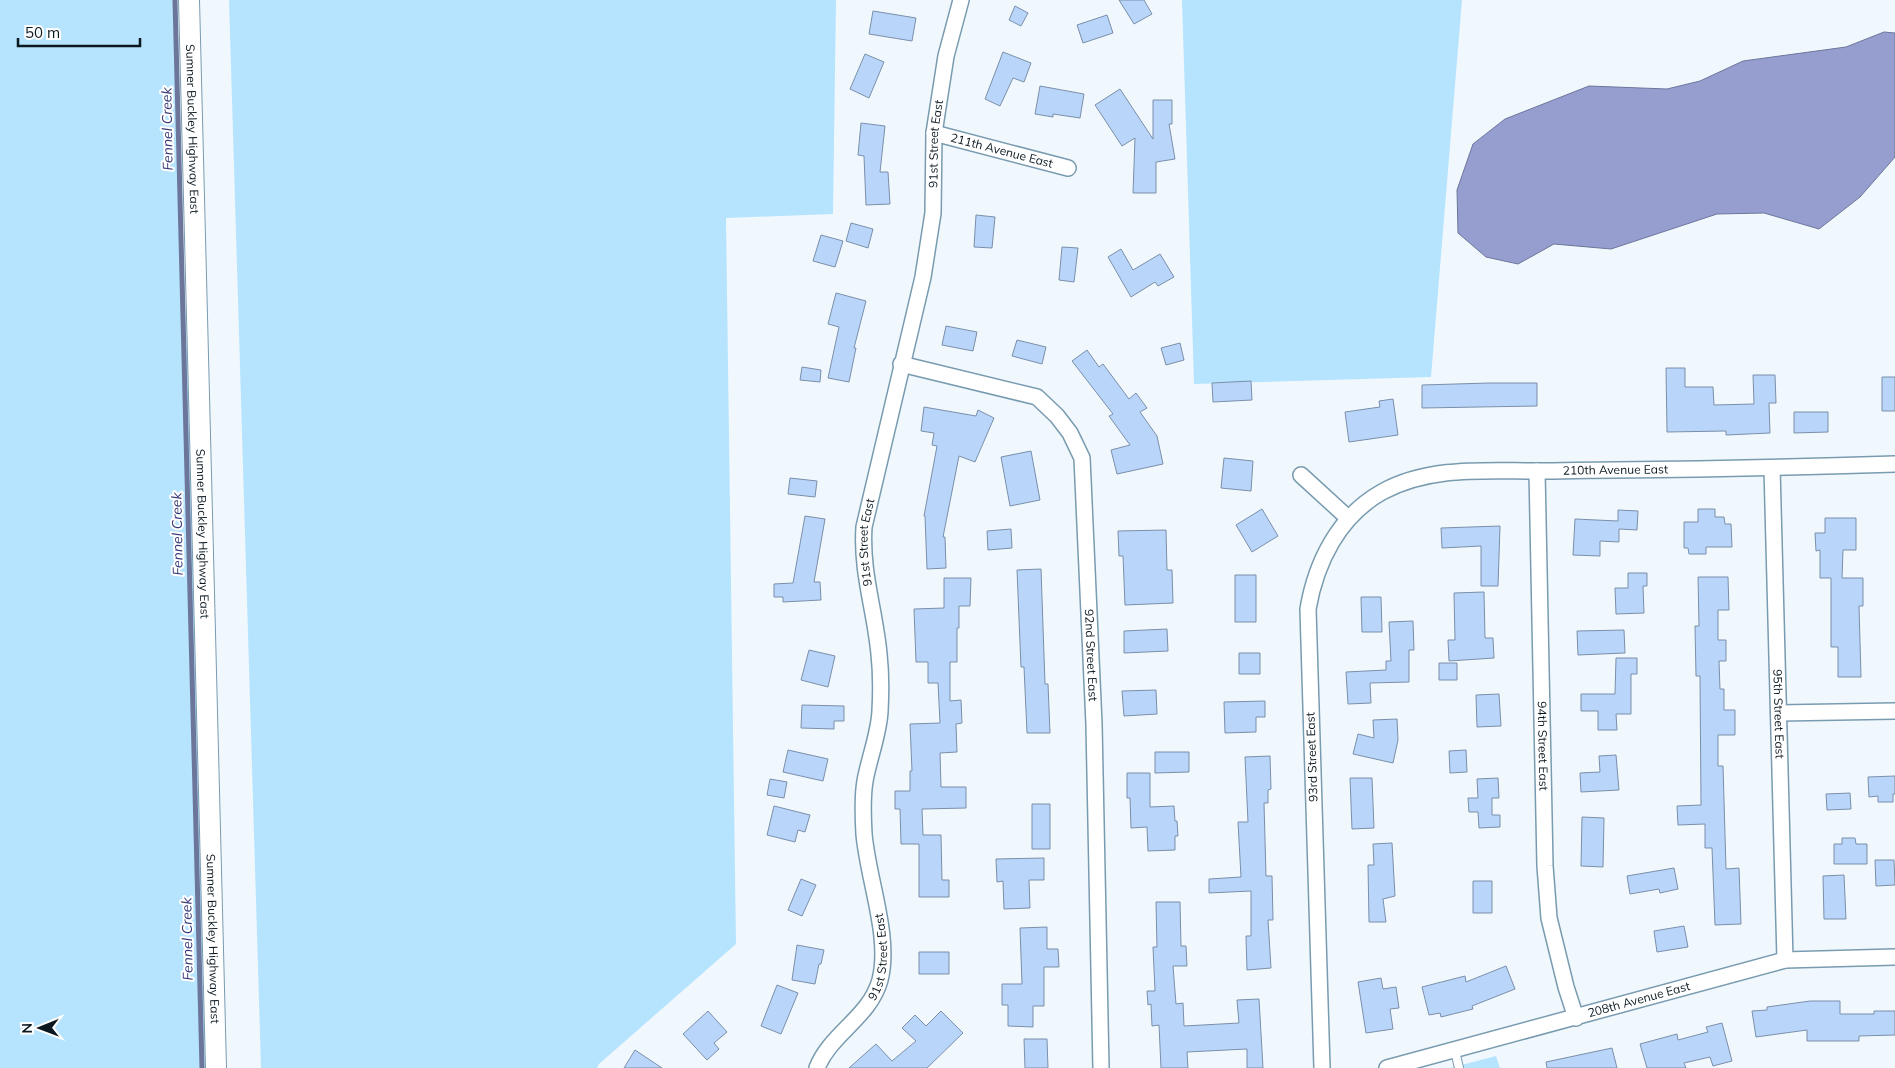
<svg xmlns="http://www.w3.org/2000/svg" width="1895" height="1068" font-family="Mulish,sans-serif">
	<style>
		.green { fill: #b6e4fe }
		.water { fill: #969ed0; stroke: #6c769b }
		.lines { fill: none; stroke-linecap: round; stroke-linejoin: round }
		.stream { stroke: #6c769b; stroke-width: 5 }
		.building { fill: #bad5fa; stroke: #7a8faa }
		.lane-casing { stroke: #799bb0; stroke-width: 10 }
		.street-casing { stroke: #799bb0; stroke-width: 18 }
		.secondary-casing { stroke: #799bb0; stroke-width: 22 }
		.lane { stroke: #fff; stroke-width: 8 }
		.street { stroke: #fff; stroke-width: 15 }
		.secondary { stroke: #fff; stroke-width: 20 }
		.labels { text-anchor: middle; stroke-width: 4; stroke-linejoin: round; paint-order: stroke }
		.street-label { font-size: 12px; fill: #0b1820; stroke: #fff }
		.water-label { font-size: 14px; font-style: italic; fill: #363977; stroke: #fff }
	</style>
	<rect width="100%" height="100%" fill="#f1f8fd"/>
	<path class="green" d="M0 0H173L216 1068H0Z
		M229 0H836L833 214 726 218 736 944 599 1064 597 1068H261Z
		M1182 0H1462L1431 377 1194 384Z
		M1496 1056 1500 1068H1450Z"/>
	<path class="water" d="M1884 32 1895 33V157L1860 197 1819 229 1764 213 1717 214 1611 249 1554 244 1518 264 1486 257 1458 233 1457 190 1473 144 1505 119 1589 86 1667 89 1700 81 1743 61 1846 47Z"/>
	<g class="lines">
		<path class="stream" d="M175 0 202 1068"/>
	</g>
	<path class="building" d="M1119 0H1144L1152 14 1134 24Z
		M1015 6 1028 13 1021 26 1009 20Z
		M873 11 916 18 912 41 869 34Z
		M1107 15 1113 33 1083 43 1077 25Z
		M1003 52 1031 63 1024 82 1013 78 1000 106 985 99Z
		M865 54 884 62 869 98 850 89Z
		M1040 86 1084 94 1080 118 1053 114V117L1035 114Z
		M1120 89 1153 139V100H1172V124H1169L1175 159 1156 162V193H1133L1135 138 1122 146 1095 105Z
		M861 123 885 126 880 172H888L890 204 866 205 864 156 858 155Z
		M976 215 995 217 992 248 974 247Z
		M851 223 873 229 868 248 846 241Z
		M821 235 843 241 835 267 813 261Z
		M1062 247 1078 248 1074 282 1059 280Z
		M1121 249 1133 270 1160 254 1174 277 1158 286 1155 282 1131 297 1108 257Z
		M836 293 866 301 854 348H856L849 382 828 378 839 327 828 324Z
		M946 326 977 332 973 351 942 345Z
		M1017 340 1046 347 1042 364 1012 356Z
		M1180 343 1184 360 1166 365 1161 348Z
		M1087 350 1099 367 1103 364 1129 399 1136 393 1147 408 1140 412 1157 436 1163 464 1117 474 1111 450 1130 445 1109 416 1113 414 1072 361Z
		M802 367 821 370 820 382 800 380Z
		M1666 368H1685V387H1713L1714 405 1754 404 1753 375H1775L1776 403H1769L1770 433 1726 435V431L1667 432Z
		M1882 377H1895V411H1882Z
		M1251 381 1252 400 1213 402 1212 383Z
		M1489 383H1537V406L1422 408V385Z
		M1393 399 1398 435 1349 442 1345 412 1380 407 1379 401Z
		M924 407 976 416 978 410 994 418 975 462 959 456 943 537H945L946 568 927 569 925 516H924L937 446 932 445 934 433 921 431Z
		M1794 412H1828V432L1794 433Z
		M1031 451 1040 500 1010 506 1001 457Z
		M1224 458 1253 461 1251 491 1221 488Z
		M790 478 817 481 815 497 788 494Z
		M1262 509 1278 536 1252 552 1236 525Z
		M1698 509H1715V517H1724L1725 524H1731L1732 547H1706V554H1689L1688 548H1684V522H1698Z
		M1618 510 1638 511 1637 530 1619 529V542L1600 541V556L1573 555 1575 519 1618 521Z
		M805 516 825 519 814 582H820L821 600 783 602V597H774V584L793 583Z
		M1825 518H1856V550H1843L1842 578H1863V606H1859L1861 677H1838V647H1831V578H1820V550L1816 551 1815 533H1825Z
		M1500 526 1498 586H1481V546L1442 548 1441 528Z
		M1011 529 1012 548 988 550 987 531Z
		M1166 530 1167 570H1172L1173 603 1125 605 1123 556H1119L1118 531Z
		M1041 569 1045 684H1048L1050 733H1027L1024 667H1021L1017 570Z
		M1628 573H1647V586H1643L1644 613 1616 614 1615 588H1628Z
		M1235 575H1256V622H1235Z
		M1698 577H1728L1729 610H1718V640H1726V661H1719L1720 689H1724V710H1735V735H1718V766H1723L1726 869 1739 868 1741 924 1715 925 1712 848H1705V824L1678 825 1677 806 1701 805 1700 676H1696L1695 626H1699Z
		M944 578H971L970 606H959V628H957V662H950V701L961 700 962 723 956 724 957 752 940 753 941 787H966V808L922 809 923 835H941L942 880H949V897H919V844H901L900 809H895V791H910V771H912L910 724 940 723 938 683H928V662H916L914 609 944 608Z
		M1484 592 1485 638H1493L1494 658 1449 661 1448 640H1455L1454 593Z
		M1361 597H1381L1382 632H1362Z
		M1413 621 1414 650H1409V682L1370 683 1371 703 1348 704 1346 672 1386 670V661H1391L1389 622Z
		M1167 629 1168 651 1124 653V631Z
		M1624 630 1625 653 1578 655 1577 631Z
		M809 650 835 656 828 687 801 680Z
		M1239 653H1260V674H1239Z
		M1616 658H1637V674H1631V714H1616L1617 730H1598V711H1581V694H1615Z
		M1439 663H1457V680H1439Z
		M1156 690 1157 714 1124 716 1122 691Z
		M1499 694 1501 726 1477 727 1476 695Z
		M1265 701V717H1256V732L1225 733 1224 702Z
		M802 705 844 706V721H834V729L801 728Z
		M1397 719 1398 740 1393 763 1353 754 1358 734 1374 738 1373 720Z
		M788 750 828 759 823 781 783 772Z
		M1466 750 1467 772 1450 773 1449 751Z
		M1155 752H1189V772L1155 773Z
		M1616 755 1619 790 1581 792 1580 773 1600 772 1599 756Z
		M1270 756 1271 789 1268 790V803H1264L1266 876H1272L1273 920H1268L1271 968 1247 970 1246 936H1251V891L1209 893V879L1241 877 1238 822H1248L1245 757Z
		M1127 773H1150V807L1174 806 1175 821H1177L1178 836H1175V850L1148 851 1147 827 1131 828 1130 798H1127Z
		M1895 776V794H1893V802H1878V796L1869 797 1868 777Z
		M1350 778H1372L1374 828 1352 829Z
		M1498 778 1499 798H1492V815H1500V827L1479 828 1478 812H1469L1468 798H1478L1477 779Z
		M770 779 787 782 784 798 767 795Z
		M1850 793 1851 809 1827 810 1826 794Z
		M1032 804H1050V849H1032Z
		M774 806 810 815 805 832 798 830 795 842 767 835Z
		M1582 817 1604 818 1603 867 1581 866Z
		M1842 838H1855L1856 844H1867V864H1834V844H1842Z
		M1392 843 1395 896 1383 899 1386 922H1369L1368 865H1374L1373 844Z
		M1044 858V880H1029L1030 908 1004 909 1003 881 997 882 996 859Z
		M1875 860H1894L1895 885 1876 886Z
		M1674 868 1678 889 1660 893 1659 889 1630 894 1627 876Z
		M1844 875 1846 919H1824L1823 876Z
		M801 879 816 885 802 916 788 910Z
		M1473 881H1492V913H1473Z
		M1156 902H1180L1181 946H1186L1187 966H1173L1176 1004 1183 1003 1184 1026 1239 1023 1237 1000 1259 999 1263 1068H1247V1049L1187 1052 1188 1068H1161L1159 1025 1152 1026 1151 1004 1148 1005 1147 991H1155L1153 947H1157Z
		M1684 926 1688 947 1657 952 1654 931Z
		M1047 927V949H1058L1059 967H1044V1006H1033V1027L1008 1026V1005H1002V984H1022L1020 928Z
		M797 945 824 950 821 964H819L815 984 792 980Z
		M919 952H949V974H919Z
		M1506 966 1515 989 1472 1006 1473 1009 1441 1017 1440 1013 1429 1015 1422 987 1465 976 1466 982Z
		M1381 978 1383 989 1396 987 1399 1008 1390 1009 1393 1029 1366 1033 1358 982Z
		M777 985 798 993 781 1034 761 1026Z
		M1810 1001H1840V1014H1874V1011H1895V1035L1859 1036V1041H1807V1030L1756 1037 1752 1011 1767 1010V1007Z
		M708 1011 727 1032 714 1043 719 1049 707 1060 683 1034Z
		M941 1011 963 1033 927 1068H849L876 1044 892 1061 916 1041 902 1028 915 1015 926 1026Z
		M1722 1023 1732 1061 1713 1066 1710 1057 1684 1063 1686 1068H1647L1640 1044 1677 1034 1678 1040 1708 1032 1706 1027Z
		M1024 1039H1047L1048 1068H1025Z
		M1612 1048 1617 1068H1547L1546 1062Z
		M635 1050 662 1068H624Z"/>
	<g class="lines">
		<g class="lane-casing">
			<path id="lane" d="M1455 1051 1459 1068"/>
		</g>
		<g class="street-casing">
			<g id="street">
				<path id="s1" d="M934 133 1068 168"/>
				<path id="s2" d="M901 364 1037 397 1057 416 1070 433 1082 458 1094 724 1101 1068"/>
				<path id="s3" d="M1772 468 1785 960"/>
				<path id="s4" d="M1537 471 1545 866 1549 918 1566 987 1576 1018"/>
				<path d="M1301 475 1348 518"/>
				<path d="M1779 713 1895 711"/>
				<path id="s5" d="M817 1068C830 1034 870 1017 880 980 891 937 868 880 864 834 863 817 862 799 865 781 869 758 879 734 880 711 881 693 881 672 879 654 875 610 861 573 864 527L923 277 933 213 934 133 946 56 961 0"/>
				<path id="s6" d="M1322 1068 1308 609C1316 562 1339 516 1382 492 1429 466 1485 471 1537 471 1563 471 1590 470 1616 470 1709 469 1802 467 1895 464"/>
				<path id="s7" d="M1387 1068 1785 960 1895 957"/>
			</g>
		</g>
		<g class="secondary-casing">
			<g id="secondary">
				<path id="s8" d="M189 0 216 1068"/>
			</g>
		</g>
		<use href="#lane" class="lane"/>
		<use href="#street" class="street"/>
		<use href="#secondary" class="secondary"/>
	</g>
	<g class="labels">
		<g class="street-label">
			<text dy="4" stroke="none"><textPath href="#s8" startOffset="129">Sumner Buckley Highway East</textPath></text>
			<text dy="4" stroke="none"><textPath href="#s5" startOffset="958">91st Street East</textPath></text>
			<text dy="4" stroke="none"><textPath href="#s1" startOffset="70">211th Avenue East</textPath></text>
			<text dy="4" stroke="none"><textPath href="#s6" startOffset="839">210th Avenue East</textPath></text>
			<text dy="4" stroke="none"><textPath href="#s8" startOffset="534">Sumner Buckley Highway East</textPath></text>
			<text dy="4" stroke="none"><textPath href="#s5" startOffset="552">91st Street East</textPath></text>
			<text dy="4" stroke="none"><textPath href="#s2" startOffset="414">92nd Street East</textPath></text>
			<text dy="4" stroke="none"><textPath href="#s3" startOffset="246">95th Street East</textPath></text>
			<text dy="4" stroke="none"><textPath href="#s4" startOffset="275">94th Street East</textPath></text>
			<text transform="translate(1312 757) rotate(-92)" y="4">93rd Street East</text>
			<text dy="4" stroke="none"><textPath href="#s8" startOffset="939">Sumner Buckley Highway East</textPath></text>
			<text dy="4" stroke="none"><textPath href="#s5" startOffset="132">91st Street East</textPath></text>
			<text dy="4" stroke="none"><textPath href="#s7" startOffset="261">208th Avenue East</textPath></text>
		</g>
		<g class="water-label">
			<text transform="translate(167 129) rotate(-91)" y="5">Fennel Creek</text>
			<text transform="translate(177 534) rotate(-91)" y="5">Fennel Creek</text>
			<text transform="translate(187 939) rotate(-91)" y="5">Fennel Creek</text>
		</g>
	</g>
	<g transform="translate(40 1028) rotate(269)" stroke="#ffffff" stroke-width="4" paint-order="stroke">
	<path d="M0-4L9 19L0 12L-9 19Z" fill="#0b1820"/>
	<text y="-8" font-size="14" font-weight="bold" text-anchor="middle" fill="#0b1820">N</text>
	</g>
	<path d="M18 38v8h122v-8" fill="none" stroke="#0b1820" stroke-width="2.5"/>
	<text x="25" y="38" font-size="15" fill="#0b1820" stroke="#ffffff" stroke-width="4" paint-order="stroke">50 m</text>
</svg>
